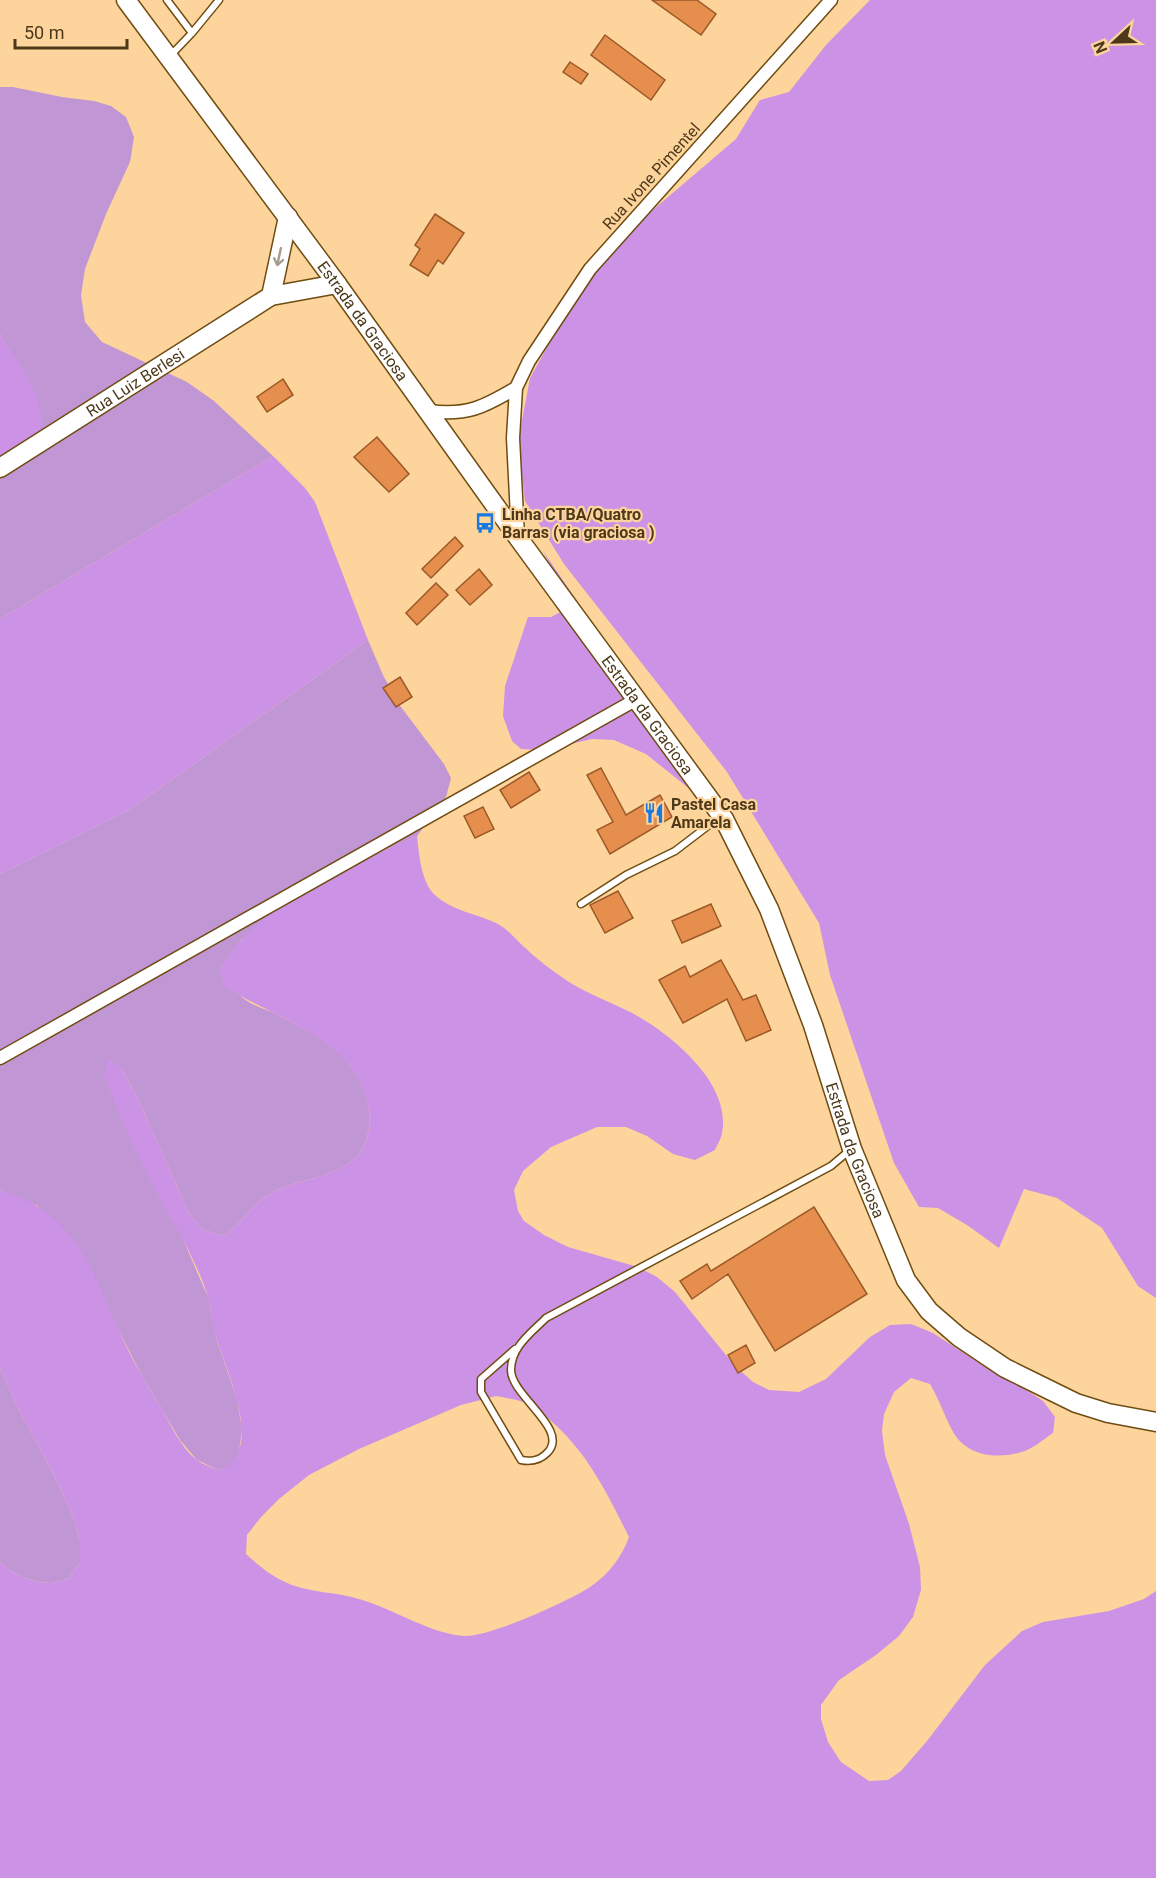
<svg xmlns="http://www.w3.org/2000/svg" width="1156" height="1878" font-family="Roboto,sans-serif">
	<style>
		.green { fill: #c196d5 }
		.forest { fill: #cc92e6; fill-rule: evenodd }
		.building { fill: #e58e4e; stroke: #9b5927; stroke-width: 1.5 }
		.lines { fill: none; stroke-linecap: round; stroke-linejoin: round }
		.lane-casing { stroke: #6f4c11; stroke-width: 9 }
		.street-casing { stroke: #6f4c11; stroke-width: 15 }
		.secondary-casing { stroke: #6f4c11; stroke-width: 21 }
		.lane { stroke: #fff; stroke-width: 6 }
		.street { stroke: #fff; stroke-width: 12 }
		.secondary { stroke: #fff; stroke-width: 18 }
		.oneway { stroke: #a69c8c }
		.labels { text-anchor: middle; stroke-width: 4.5; stroke-linejoin: round; paint-order: stroke }
		.street-label { font-size: 16px; fill: #4d391a; stroke: #fdd49b }
		.poi-label { font-size: 16px; font-weight: bold; fill: #4d391a; stroke: #fdd49b; text-anchor: start }
	</style>
	<rect width="100%" height="100%" fill="#fdd49b"/>
	<path class="green" d="M0 87H13L62 97 94 101 111 106 126 117 134 137 130 162 106 214 85 269 81 295 85 322 102 342 187 382 214 401 273 456 0 619V469L27 378 0 334Z
		M368 640 383 675 398 703 444 764 451 778 446 797 417 836 355 863 296 897 241 940 220 969C227 978 234 991 243 998 251 1005 266 1009 276 1014 319 1035 364 1060 369 1112 371 1127 367 1147 355 1158 334 1179 300 1178 275 1191 254 1201 242 1223 224 1236L203 1230 189 1213 139 1101 121 1068 182 1237 208 1297 217 1341 237 1399 242 1429 239 1453 229 1467 218 1470 197 1460 180 1440 142 1376 121 1335 38 1206 0 1190V874L131 809Z
		M0 1368 18 1408 54 1475 73 1517 80 1540V1562L69 1578C63 1580 56 1583 50 1583 32 1583 12 1574 0 1562Z"/>
	<path class="forest" d="M870 0H1156V1298L1138 1286 1102 1228 1057 1198 1024 1189 999 1248 967 1225 938 1208 919 1207 894 1163 830 975 819 923 727 772 564 564 525 501 518 442 530 378 570 306 627 232 736 139 760 100 789 92 826 45Z
		M0 334C19 365 64 418 28 451 20 458 9 463 0 469Z
		M273 456 305 488 315 502 368 640 131 809 0 874V619Z
		M543 551 648 705 706 802 646 754 614 740 592 739 544 750 521 749 512 741 503 716 505 686 528 617H551L566 609 568 599Z
		M417 836C419 854 421 883 436 896 453 911 478 914 498 924 507 929 515 938 522 945 537 959 552 971 569 982 590 995 613 1003 634 1014 672 1035 732 1084 722 1133 721 1139 717 1145 715 1150L695 1160 673 1154 647 1136 626 1127H597L551 1147 523 1171 514 1190 518 1211 524 1221 544 1235 568 1247 638 1267 657 1277 675 1292 734 1365 753 1382 769 1390 799 1392 826 1379 870 1337 890 1325 911 1324 933 1333 988 1369 1028 1391 1043 1401 1055 1417 1053 1433C1044 1439 1035 1447 1025 1451 998 1460 966 1457 952 1430 944 1415 939 1399 930 1384L911 1378 894 1392 884 1414 882 1431 885 1455 909 1524 920 1567 921 1590 913 1617 899 1636 876 1655 839 1680 821 1705V1719L828 1742 841 1762 869 1781 888 1780 901 1771 927 1741 985 1665 1022 1631 1043 1622 1109 1611 1144 1599 1156 1591V1878H0V1562C12 1574 32 1583 49 1583 56 1583 63 1580 69 1578L80 1562V1540L73 1517 54 1475 18 1408 0 1368V1190C75 1212 90 1267 119 1331 131 1358 146 1383 161 1408 171 1425 181 1448 197 1460 203 1465 212 1467 218 1470 266 1455 228 1375 218 1343 213 1329 212 1313 208 1298 205 1286 199 1272 193 1260 180 1231 162 1204 148 1175 131 1143 117 1109 104 1074L109 1059 121 1068 139 1101 189 1213 203 1230 224 1236C242 1223 254 1201 275 1191 300 1178 334 1179 355 1158 367 1147 371 1127 369 1112 361 1039 276 1020 224 986L220 969C227 959 234 948 242 939 287 893 359 861 417 836ZM496 1396C505 1398 515 1399 523 1402 532 1405 542 1413 550 1420 588 1453 607 1493 629 1537 622 1557 608 1575 590 1587 569 1601 491 1636 467 1636 434 1636 392 1608 359 1599 337 1592 313 1593 292 1585 274 1578 260 1567 246 1554L247 1535 261 1517 279 1499 309 1475 359 1449 461 1405Z"/>
	<path class="building" d="M652 0H697L716 14 701 35Z
		M605 35 665 80 651 100 591 55Z
		M570 62 588 74 581 84 563 72Z
		M435 214 464 233 443 264 438 260 428 276 410 265 420 249 415 245Z
		M283 379 293 395 267 412 257 397Z
		M377 437 409 474 389 492 354 457Z
		M455 537 463 546 431 578 422 569Z
		M479 569 492 585 470 605 456 590Z
		M436 583 448 595 417 625 406 613Z
		M400 677 412 697 396 707 383 688Z
		M601 768 626 815 660 795 672 817 610 854 597 830 613 822 587 775Z
		M529 772 540 790 511 808 500 790Z
		M483 807 494 829 475 838 464 816Z
		M618 891 633 918 605 933 590 905Z
		M711 904 721 926 682 943 672 921Z
		M721 960 743 1000 756 995 771 1030 746 1041 727 999 683 1023 659 980 685 966 690 977Z
		M814 1207 867 1294 775 1351 728 1274 692 1299 680 1281 707 1264 711 1271Z
		M746 1345 755 1363 738 1373 728 1355Z"/>
	<g class="lines">
		<g class="lane-casing">
			<path id="lane" d="M167 0 192 33 171 55
				M192 33 219 0
				M581 904 626 875 675 851 713 822 721 820
				M515 1349 481 1379V1392L521 1460C531 1462 539 1461 547 1453 571 1430 511 1396 511 1370 511 1347 531 1333 546 1318L831 1166 850 1150"/>
		</g>
		<g class="street-casing">
			<path id="street" d="M429 411C467 416 484 407 516 388
				M518 536 513 438 516 388 529 361 590 269 831 0
				M0 1058 637 699"/>
		</g>
		<g class="secondary-casing">
			<g id="secondary">
				<path id="s1" d="M126 0 337 284 519 539 724 819 769 909 813 1025 852 1149 906 1280 929 1311 959 1337 1005 1368 1076 1403 1108 1413 1156 1422"/>
				<path d="M271 296 288 217"/>
				<path id="s2" d="M0 468 271 296 337 284"/>
			</g>
		</g>
		<use href="#lane" class="lane"/>
		<use href="#street" class="street"/>
		<use href="#secondary" class="secondary"/>
	</g>
	<defs><path id="oneway-shaft" d="M-6 0H5M1.5-3L5.5 0L1.5 3" fill="none" stroke-width="1.6" stroke-linecap="round" stroke-linejoin="round" transform="scale(1.5)"/></defs>
	<use class="oneway" href="#oneway-shaft" transform="translate(279 257) rotate(102)"/>
	<defs>
		<g id="bus-bare" transform="scale(1.62)"><path d="M-5-6H5V4H4V6H2V4H-2V6H-4V4H-5ZM-3.5-4V0h7V-4ZM-3.5 1.2v1.5H-2V1.2ZM2 1.2v1.5H3.5V1.2Z" fill="#1779e1" stroke="#fdd49b" stroke-width="2.5" paint-order="stroke"/></g>
		<g id="restaurant-bare" transform="scale(1.62)"><path d="M-5-6h1v4h1v-4h1v4h1v-4h1v5L-1.5 .5V6h-2V.5L-5-1ZM5-6V6H3V1.5H1.5Q1.5-4 5-6Z" fill="#1779e1" stroke="#fdd49b" stroke-width="2.5" paint-order="stroke"/></g>
	</defs>
	<g fill-rule="evenodd">
		<use href="#bus-bare" x="485" y="523"/>
		<use href="#restaurant-bare" x="654" y="813"/>
	</g>
	<g class="labels">
		<g class="street-label">
			<text transform="translate(651 176) rotate(-48)" y="6">Rua Ivone Pimentel</text>
			<text dy="6" stroke="none"><textPath href="#s1" startOffset="399">Estrada da Graciosa</textPath></text>
			<text dy="6" stroke="none"><textPath href="#s2" startOffset="160">Rua Luiz Berlesi</textPath></text>
			<text dy="6" stroke="none"><textPath href="#s1" startOffset="885">Estrada da Graciosa</textPath></text>
			<text dy="6" stroke="none"><textPath href="#s1" startOffset="1371">Estrada da Graciosa</textPath></text>
		</g>
		<g class="poi-label">
			<text x="502" y="520">Linha CTBA/Quatro<tspan x="502" dy="18">Barras (via graciosa )</tspan></text>
			<text x="671" y="810">Pastel Casa<tspan x="671" dy="18">Amarela</tspan></text>
		</g>
	</g>
	<g transform="translate(1114 42) rotate(248)" stroke="#fdd49b" stroke-width="4.5" paint-order="stroke">
	<path d="M0-4.5L10 22L0 15L-10 22Z" fill="#4d391a"/>
	<text y="-9" font-size="16" font-weight="bold" text-anchor="middle" fill="#4d391a">N</text>
	</g>
	<path d="M15 39v9h112v-9" fill="none" stroke="#4d391a" stroke-width="3"/>
	<text x="24" y="39" font-size="18" fill="#4d391a" stroke="#fdd49b" stroke-width="4.5" paint-order="stroke">50 m</text>
</svg>
